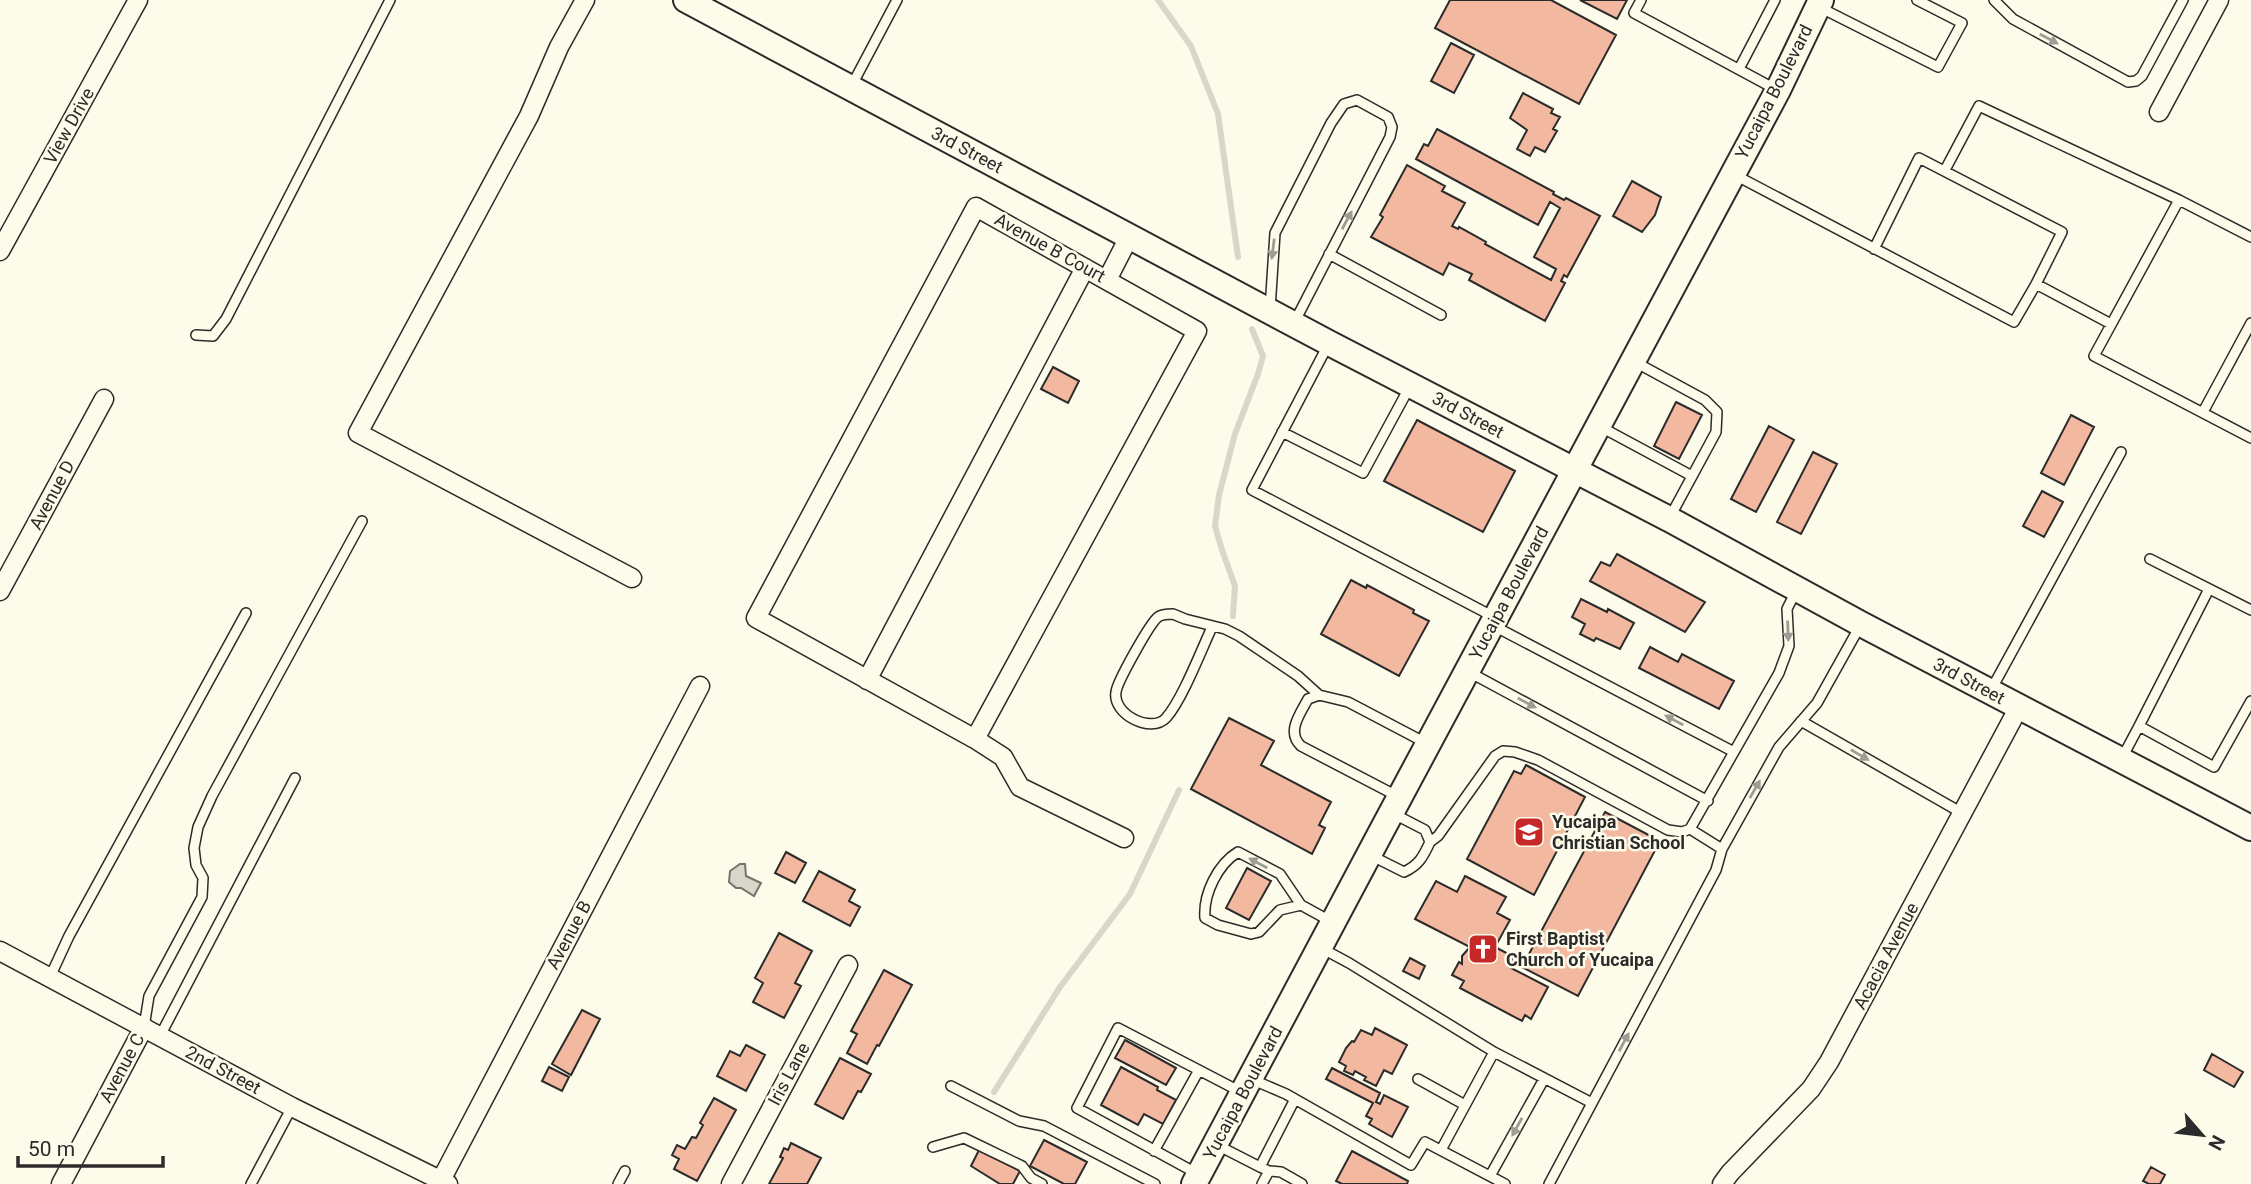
<svg xmlns="http://www.w3.org/2000/svg" width="2251" height="1184" font-family="Roboto,sans-serif">
	<style>
		.water { fill: #d8d7c9; stroke: #74746e; stroke-width: 2 }
		.lines { fill: none; stroke-linecap: round; stroke-linejoin: round }
		.stream { stroke: #d8d7c9; stroke-width: 6 }
		.building { fill: #f2b8a0; stroke: #2b2b2b; stroke-width: 2 }
		.lane-casing { stroke: #2b2b2b; stroke-width: 12 }
		.street-casing { stroke: #2b2b2b; stroke-width: 21 }
		.secondary-casing { stroke: #2b2b2b; stroke-width: 28 }
		.lane { stroke: #fdfbea; stroke-width: 9 }
		.street { stroke: #fdfbea; stroke-width: 18 }
		.secondary { stroke: #fdfbea; stroke-width: 24 }
		.oneway { fill: #9e9d94 }
		.labels { text-anchor: middle; stroke-width: 5; stroke-linejoin: round; paint-order: stroke }
		.street-label { font-size: 18px; fill: #2b2b2b; stroke: #fdfbea }
		.poi-label { font-size: 18px; font-weight: bold; fill: #2b2b2b; stroke: #fdfbea; text-anchor: start }
	</style>
	<rect width="100%" height="100%" fill="#fdfbea"/>
	<path class="water" d="M740 864H745L746 876 761 883 754 896 741 888H736L729 882 730 871Z"/>
	<g class="lines">
		<path class="stream" d="M1158 0 1191 46 1218 114 1238 257
			M1233 616 1235 586 1222 550 1215 526 1219 495 1235 434 1258 374 1263 356 1252 329
			M994 1092 1060 987 1130 894 1179 790"/>
	</g>
	<path class="building" d="M1450 0H1551L1616 35 1579 104 1435 28Z
		M1580 0H1627L1617 19Z
		M1451 43 1474 55 1454 93 1431 81Z
		M1523 93 1553 109 1551 113 1560 117 1553 129 1557 131 1545 152 1535 147 1530 156 1517 149 1527 130 1510 118Z
		M1437 129 1554 192 1553 194 1564 200 1566 198 1600 216 1567 277 1564 275 1561 281 1565 283 1545 321 1469 280 1472 274 1449 263 1443 275 1371 237 1383 217 1380 215 1407 165 1445 186 1442 191 1465 203 1452 226 1458 229 1459 227 1486 242 1485 244 1551 280 1556 269 1534 257 1560 208 1550 202 1538 225 1416 159 1424 144 1428 146Z
		M1632 181 1661 197 1655 215 1642 232 1613 216Z
		M1053 367 1079 381 1068 403 1041 389Z
		M1676 402 1702 415 1679 459 1654 446Z
		M2071 415 2094 427 2064 485 2041 473Z
		M1417 420 1515 471 1483 532 1384 481Z
		M1769 426 1794 440 1756 512 1731 499Z
		M1813 452 1837 464 1801 534 1777 522Z
		M2042 491 2063 502 2044 537 2023 526Z
		M1617 554 1705 602 1685 632 1590 581 1601 562 1610 566Z
		M1351 580 1366 588 1367 585 1414 610 1413 613 1429 621 1399 676 1321 634Z
		M1581 599 1607 612 1608 609 1634 623 1620 649 1596 638 1594 641 1580 634 1585 624 1572 617Z
		M1650 647 1678 662 1682 654 1734 681 1719 709 1639 668Z
		M1229 718 1274 741 1261 765 1331 802 1319 825 1325 828 1312 854 1191 789Z
		M1526 765 1585 797 1534 895 1467 859 1514 771 1521 774Z
		M1605 812 1660 841 1578 996 1522 967Z
		M786 852 806 863 795 883 775 873Z
		M1247 868 1271 881 1249 920 1226 908Z
		M819 871 855 890 849 901 860 907 850 926 803 901Z
		M1465 876 1506 897 1497 913 1510 920 1495 947 1514 957 1509 967 1548 987 1531 1019 1525 1015 1522 1021 1460 988 1464 981 1452 975 1459 962 1462 964V956L1470 947 1415 919 1436 881 1457 892Z
		M779 933 812 951 795 983 801 986 784 1018 753 1002 763 983 755 978Z
		M1410 958 1425 966 1419 979 1403 971Z
		M884 970 912 985 879 1046 877 1045 867 1064 847 1053 857 1034 851 1031Z
		M582 1010 600 1019 571 1075 552 1064Z
		M1375 1028 1407 1045 1392 1074 1384 1070 1376 1086 1364 1080 1366 1077 1355 1071 1353 1075 1344 1071 1346 1066 1339 1062 1346 1048 1352 1041 1354 1042 1361 1030 1372 1035Z
		M1125 1040 1176 1068 1166 1085 1115 1058Z
		M746 1045 765 1055 746 1091 717 1076 730 1051 740 1056Z
		M2212 1054 2243 1072 2234 1087 2204 1070Z
		M840 1058 871 1074 861 1092 858 1091 843 1119 815 1104Z
		M549 1067 569 1077 562 1091 542 1081Z
		M1121 1067 1158 1087 1157 1090 1176 1100 1163 1124 1144 1114 1138 1125 1101 1105Z
		M1332 1068 1380 1093 1376 1102 1380 1104 1384 1095 1408 1107 1392 1137 1369 1124 1372 1119 1366 1116 1373 1103 1326 1079Z
		M714 1098 736 1110 697 1181 674 1169 679 1159 672 1155 677 1145 685 1149 692 1137 696 1138 703 1125 700 1123Z
		M1044 1140 1087 1162 1075 1184H1064L1030 1166Z
		M791 1143 821 1158 807 1184H769L783 1158 780 1157 784 1148 788 1150Z
		M979 1150 1020 1171 1013 1184H1000L971 1166Z
		M1352 1151 1408 1181 1407 1184H1342L1336 1181Z
		M2151 1167 2165 1175 2160 1184H2149L2143 1181Z"/>
	<g class="lines">
		<g class="lane-casing">
			<path id="lane" d="M1641 0 1634 13 1777 90
				M1994 0 2013 19 2128 82 2136 81 2142 76 2183 0
				M1819 7 1938 67 1962 23 1917 0
				M1739 69 1775 0
				M852 85 897 0
				M1945 170 1979 106 2179 200 2251 237
				M1735 175 2014 322 2036 284 2062 232 1919 158 1874 249
				M2179 200 2094 356 2251 438
				M1329 254 1441 315
				M2036 284 2111 324
				M1270 309 1275 233 1331 123 1344 104 1357 100 1388 117 1392 127 1390 137 1294 323
				M196 335 213 336 226 319 390 0
				M1328 345 1252 490 1494 617
				M1635 362 1705 400 1717 412 1716 432 1670 517
				M2203 412 2251 323
				M1599 426 1692 476
				M1282 432 1363 473 1409 388
				M2150 559 2251 610
				M2209 589 2139 726 2214 767 2251 701
				M1494 626 1734 752
				M1212 627C1201 651 1182 700 1166 718 1151 734 1112 714 1116 692 1117 682 1150 623 1158 617 1162 614 1168 614 1173 614L1185 619 1225 629 1239 636 1298 676 1319 695
				M1469 672 1708 801
				M1991 690 2121 452
				M1801 721 1962 813
				M2122 758 2139 726
				M1397 796 1301 746C1286 732 1300 714 1308 699L1319 695 1348 702 1426 743
				M1430 842 1438 836 1495 756 1503 751 1515 752 1538 760 1668 830 1682 832 1690 829
				M1722 849 1690 829 1779 673 1789 646 1787 609 1796 591
				M1372 856 1404 872C1419 865 1423 857 1430 842L1425 830 1394 814
				M1301 905 1280 910 1259 932 1251 934 1218 925 1205 918C1203 894 1218 864 1238 852L1280 874 1301 905 1332 922
				M1323 949 1349 963 1494 1052 1592 1103
				M50 977 69 936 246 613
				M144 1027 149 996 202 897 203 878 196 865 194 848 198 827 212 796 362 521
				M160 1036 295 778
				M1251 1079 1286 1094 1411 1165 1425 1142 1505 1184
				M1418 1079 1465 1105
				M951 1086 1019 1121 1044 1126 1155 1184
				M1217 1145 1260 1167 1269 1171 1281 1172 1302 1184
				M933 1147 964 1138 1022 1166 1031 1178 1042 1184
				M1441 1150 1494 1052
				M1154 1151 1199 1070
				M1260 1167 1295 1099
				M1196 1173 1077 1108 1118 1028 1241 1092
				M1490 1176 1544 1079
				M251 1184 292 1107
				M618 1184 625 1171
				M1262 1184 1269 1171
				M1549 1184 1716 870 1722 849 1779 747 1817 703 1860 626"/>
		</g>
		<g class="street-casing">
			<path id="street" d="M585 0 559 47 529 116 358 433 632 578
				M2159 112 2219 0
				M0 251 138 0
				M1107 280 1129 237
				M0 591 104 399
				M867 680 1085 268
				M975 739 1197 331 976 207 756 618 975 739 1003 757 1020 787 1124 838
				M0 951 292 1107 448 1184
				M61 1184 144 1027
				M439 1184 700 686
				M731 1184 848 965
				M1722 1184 1730 1173 1811 1089 1829 1062 2019 707"/>
		</g>
		<g class="secondary-casing">
			<path id="secondary" d="M686 0 1329 343 1669 519 1861 624 2251 828
				M1194 1184C1388 819 1581 454 1778 90L1821 0"/>
		</g>
		<use href="#lane" class="lane"/>
		<use href="#street" class="street"/>
		<use href="#secondary" class="secondary"/>
	</g>
	<defs><path id="oneway-solid" d="M-6-.8H1V-3.2L6.5 0L1 3.2V.8H-6Z" transform="scale(1.75)"/></defs>
	<g class="oneway">
		<use href="#oneway-solid" transform="translate(2049 39) rotate(28)"/>
		<use href="#oneway-solid" transform="translate(1347 220) rotate(-62)"/>
		<use href="#oneway-solid" transform="translate(1273 249) rotate(97)"/>
		<use href="#oneway-solid" transform="translate(1788 631) rotate(88)"/>
		<use href="#oneway-solid" transform="translate(1527 703) rotate(28)"/>
		<use href="#oneway-solid" transform="translate(1674 720) rotate(-152)"/>
		<use href="#oneway-solid" transform="translate(1860 755) rotate(30)"/>
		<use href="#oneway-solid" transform="translate(1755 789) rotate(-60)"/>
		<use href="#oneway-solid" transform="translate(1258 863) rotate(-152)"/>
		<use href="#oneway-solid" transform="translate(1624 1042) rotate(-62)"/>
		<use href="#oneway-solid" transform="translate(1517 1127) rotate(119)"/>
	</g>
	<defs>
		<g id="school-square" transform="scale(1.575)"><rect x="-9" y="-9" width="18" height="18" rx="4" fill="#c62828" stroke="#fdfbea"/><path d="M0-5L7-2L0 1L-7-2ZM-4 1L0 2.5L4 1V4Q0 6-4 4Z" fill="#fff"/></g>
		<g id="church-square" transform="scale(1.575)"><rect x="-9" y="-9" width="18" height="18" rx="4" fill="#c62828" stroke="#fdfbea"/><path d="M-1.2-6h2.4v3.5h3.3v2.4h-3.3V6h-2.4V-.1h-3.3v-2.4h3.3Z" fill="#fff"/></g>
	</defs>
	<g fill-rule="evenodd">
		<use href="#school-square" x="1529" y="832"/>
		<use href="#church-square" x="1483" y="949"/>
	</g>
	<g class="labels">
		<g class="street-label">
			<text transform="translate(1774 92) rotate(-63)" y="6">Yucaipa Boulevard</text>
			<text transform="translate(69 126) rotate(-61)" y="6">View Drive</text>
			<text transform="translate(967 150) rotate(28)" y="6">3rd Street</text>
			<text transform="translate(1050 248) rotate(29)" y="6">Avenue B Court</text>
			<text transform="translate(1468 415) rotate(28)" y="6">3rd Street</text>
			<text transform="translate(52 495) rotate(-62)" y="6">Avenue D</text>
			<text transform="translate(1509 593) rotate(-62)" y="6">Yucaipa Boulevard</text>
			<text transform="translate(1969 681) rotate(28)" y="6">3rd Street</text>
			<text transform="translate(569 935) rotate(-62)" y="6">Avenue B</text>
			<text transform="translate(1886 956) rotate(-62)" y="6">Acacia Avenue</text>
			<text transform="translate(122 1068) rotate(-62)" y="6">Avenue C</text>
			<text transform="translate(223 1070) rotate(28)" y="6">2nd Street</text>
			<text transform="translate(789 1074) rotate(-62)" y="6">Iris Lane</text>
			<text transform="translate(1243 1093) rotate(-62)" y="6">Yucaipa Boulevard</text>
		</g>
		<g class="poi-label">
			<text x="1552" y="828">Yucaipa<tspan x="1552" dy="21">Christian School</tspan></text>
			<text x="1506" y="945">First Baptist<tspan x="1506" dy="21">Church of Yucaipa</tspan></text>
		</g>
	</g>
	<g transform="translate(2202 1135) rotate(118)" stroke="#fdfbea" stroke-width="5" paint-order="stroke">
	<path d="M0-5L12 26L0 18L-12 26Z" fill="#2b2b2b"/>
	<text y="-10" font-size="19" font-weight="bold" text-anchor="middle" fill="#2b2b2b">N</text>
	</g>
	<path d="M18 1156v10h145v-10" fill="none" stroke="#2b2b2b" stroke-width="3.5"/>
	<text x="28" y="1156" font-size="21" fill="#2b2b2b" stroke="#fdfbea" stroke-width="5" paint-order="stroke">50 m</text>
</svg>
